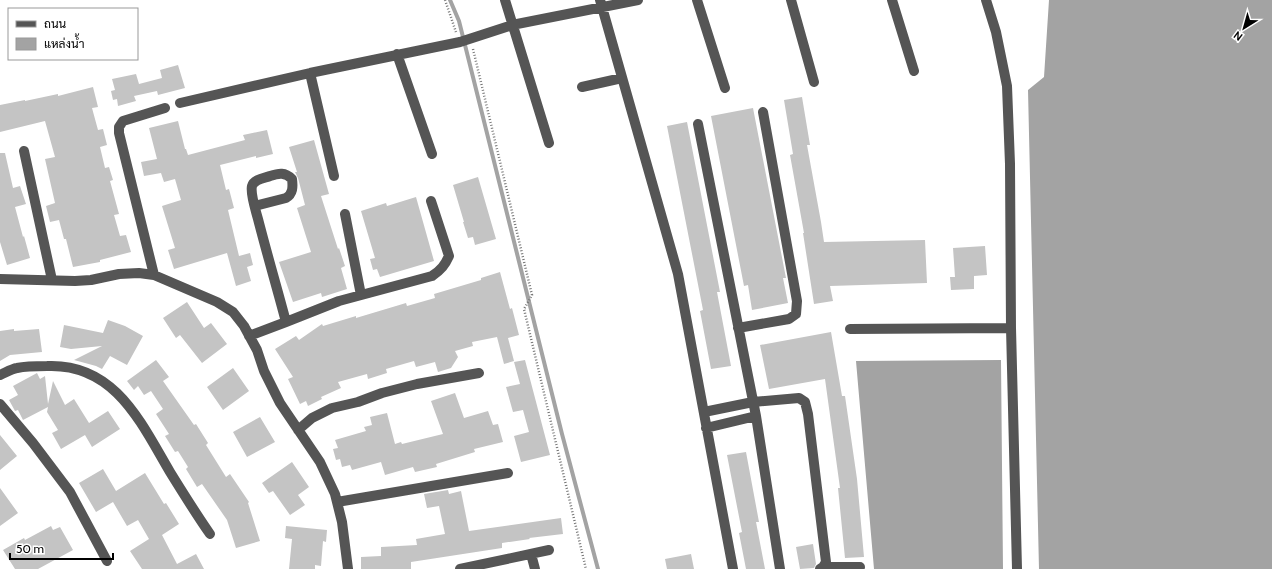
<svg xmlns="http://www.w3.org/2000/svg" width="1272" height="569" font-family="Cabin,Sarabun,sans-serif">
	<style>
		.water { fill: #a3a3a3 }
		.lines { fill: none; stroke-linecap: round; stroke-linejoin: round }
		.stream { stroke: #a3a3a3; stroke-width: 4 }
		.building { fill: #c4c4c4 }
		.path { stroke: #777; stroke-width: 2.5; stroke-dasharray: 1 2; stroke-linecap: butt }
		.minor { stroke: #555; stroke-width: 10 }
	</style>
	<rect width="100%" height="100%" fill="#fff"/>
	<path class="water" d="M1049 0H1272V569H1039L1028 90 1044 77Z
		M1001 360 1003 569H874L856 361Z"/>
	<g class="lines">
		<path class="stream" d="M450 0 459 21 562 434 598 569"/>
	</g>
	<path class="building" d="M178 65 185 88 158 95 157 91 134 96 136 101 118 106 117 99 113 100 111 91 115 90 112 79 136 74 139 84 162 78 160 70Z
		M93 87 98 107 92 108 98 130 103 129 107 145 100 147 105 168 109 167 113 180 110 181 119 214 114 215 120 236 126 235 131 252 100 260V262L73 267 66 239H64L59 220 50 222 46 206 55 203 45 159 55 157 45 121 0 132V105L25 100V101L58 94V96Z
		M802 97 810 145H807L821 222 824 242 925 240 927 283 830 286 833 301 814 304 803 233H804L790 155 793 154 784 100Z
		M753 108 786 278H783L788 303 752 310 748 285 744 286 711 116Z
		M178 121 185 149H186L188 155 245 140 243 135 267 130 273 154 256 158V156L220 165 226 190 229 189 234 208 228 210 239 256 250 253 253 265 247 267 251 281 236 286 227 253 174 269 168 250 175 248 162 206 181 200 175 179 164 182 161 173 144 176 141 162 157 159 149 128Z
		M687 122 720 292H717L731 366 711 369 700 311 703 310 667 126Z
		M314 140 329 194 321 196 338 249 339 248 345 266 341 268 347 289 322 297 321 293 293 302 279 262 311 252 297 208 305 205 298 178 295 172H297L289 147Z
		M0 153H5L13 188 20 186 26 204 15 207 23 237 24 236 30 258 7 265 0 242Z
		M478 177 496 239 475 245 473 237 468 238 463 222H464L453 185Z
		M416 197 434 261 380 277 377 269 373 270 370 259 375 258 361 211 386 203 387 206Z
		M985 246 987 275 974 276V289L951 290 950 277H955L953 248Z
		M500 272 510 309 512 308 519 335 508 338 514 361 504 364 497 337 472 342 473 346 455 351 458 357 451 368 438 372 435 362 416 367 414 361 386 369 387 373 368 379 367 374 338 382 341 388 321 397 322 399 308 406 306 401 300 404 288 379 293 377 275 349 296 336 299 340 322 324 323 326 356 316V318L406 303 407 306 435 298 434 294 481 280V278Z
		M187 302 204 328 211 323 227 344 202 363 180 335 176 338 163 318Z
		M108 320 125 326 143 336 127 365 110 356 102 369 96 366 74 360 102 346 71 349 60 347 64 325 103 333Z
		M14 329V331L39 329 42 352 10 355 0 361V331Z
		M831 332 842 396H845L857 479 864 557 845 558 838 488H840L825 379 769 389 760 345Z
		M156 360 169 377 163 381 194 425 196 424 208 443 206 445 226 477 230 474 249 502 248 503 260 541 236 548 227 520 202 484 197 487 186 469 188 467 178 451 175 452 165 436 169 434 156 414 163 409 151 391 144 395 138 386 134 390 127 381Z
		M525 360 550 455 521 462 514 436 529 432 523 410 513 412 506 387 520 384 514 362Z
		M233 368 249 391 223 410 207 387Z
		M37 373 40 379 45 376 48 404 53 381 65 405 74 399 89 423 108 411 120 429 92 447 85 435 61 449 52 433 58 430 47 412 48 407 23 420 18 410 15 411 9 400 18 395 13 386Z
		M455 393 464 418 488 411 493 425 498 424 503 442 474 449 475 452 436 464 437 467 415 472 413 467 385 475 381 462 352 470 350 465 342 467 340 459 336 460 333 449 338 448 335 440 366 431 364 427 372 425 370 417 387 413 395 444 401 442 402 444 443 434 431 401Z
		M260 417 275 442 247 457 233 432Z
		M0 435 17 456 0 470Z
		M746 452 759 522H756L765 569H746L739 533 742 532 727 455Z
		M292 462 309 487 298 495 305 505 290 515 273 491 269 493 262 483Z
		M103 469 116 491 145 473 164 504 166 503 179 524 162 535 177 564 196 554 204 569H142L130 551 149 539 138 520 127 526 113 502 96 512 79 483Z
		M0 488 18 513 0 526Z
		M448 490 449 494 461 491 469 531 561 518 563 534 529 538 530 539 502 543V548L411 562V569H361V557L381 556V547L417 545 416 539 445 534 439 506 427 508 424 494Z
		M51 526 53 530 60 527 73 550 38 569H15L3 550 24 538 25 540Z
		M286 526 327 530 326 542 323 541 321 566 315 565V569H289L292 539 285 538Z
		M813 544 816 564 814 568 800 569 796 547Z
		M691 554 694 569H667L665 559Z"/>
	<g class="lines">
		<path class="path" d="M445 0 456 32
			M473 49 532 295 524 309 586 569"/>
		<path class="minor" d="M505 0 549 143
			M600 0 678 274 733 569
			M697 0 725 88
			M791 0 814 82
			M892 0 914 71
			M986 0 996 32 1007 86 1010 164 1011 328 1017 569
			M397 54 432 154
			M310 73 334 176
			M582 87 622 78
			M180 103 310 73 460 42 512 25 638 0
			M698 124 756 416
			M24 151 52 280
			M255 206 286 198C293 194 293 187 292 179 285 172 279 173 270 176 265 178 254 179 252 186 250 194 256 211 258 219 267 254 277 288 286 322
			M345 214 361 295
			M154 275 119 133V127L123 121 165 108
			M0 279 75 281 91 280 119 274 139 273 154 275 217 302 233 312 244 326 257 350 264 371 280 403 320 462 335 494 342 522 348 569
			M738 328 789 319 796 314 797 301 763 112
			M850 329 1011 328
			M249 336 286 322 339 301 432 276C441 270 445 265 449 256L431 201
			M0 375C5 373 11 369 17 368 26 366 37 366 47 366 115 363 141 423 170 472 183 493 196 514 210 534
			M0 404 33 443 70 492 107 561
			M704 412 753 402 799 398 805 402 808 414 826 562 823 567 820 569
			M706 428 756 416 780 569
			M298 430 312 418 332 408 358 402 382 393 417 384 479 373
			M337 502 508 473
			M531 554 535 569
			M823 567H860
			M460 569 549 550"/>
	</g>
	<rect x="8" y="8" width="130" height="52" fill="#ffffff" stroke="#999999"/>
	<rect x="16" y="21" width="20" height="6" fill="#555555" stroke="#999999"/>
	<text x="44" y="28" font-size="12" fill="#000000">ถนน</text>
	<rect x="16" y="38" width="20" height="12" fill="#a3a3a3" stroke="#999999"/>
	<text x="44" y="48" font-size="12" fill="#000000">แหล่งน้ำ</text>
	<g transform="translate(1244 28) rotate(217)" stroke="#ffffff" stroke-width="3" paint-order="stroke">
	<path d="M0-3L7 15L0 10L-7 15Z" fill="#000000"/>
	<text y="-6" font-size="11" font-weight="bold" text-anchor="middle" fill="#000000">N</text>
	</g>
	<path d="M10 553v6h103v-6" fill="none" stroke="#000000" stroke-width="2"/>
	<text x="16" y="553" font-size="12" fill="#000000" stroke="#ffffff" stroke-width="3" paint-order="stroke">50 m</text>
</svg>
